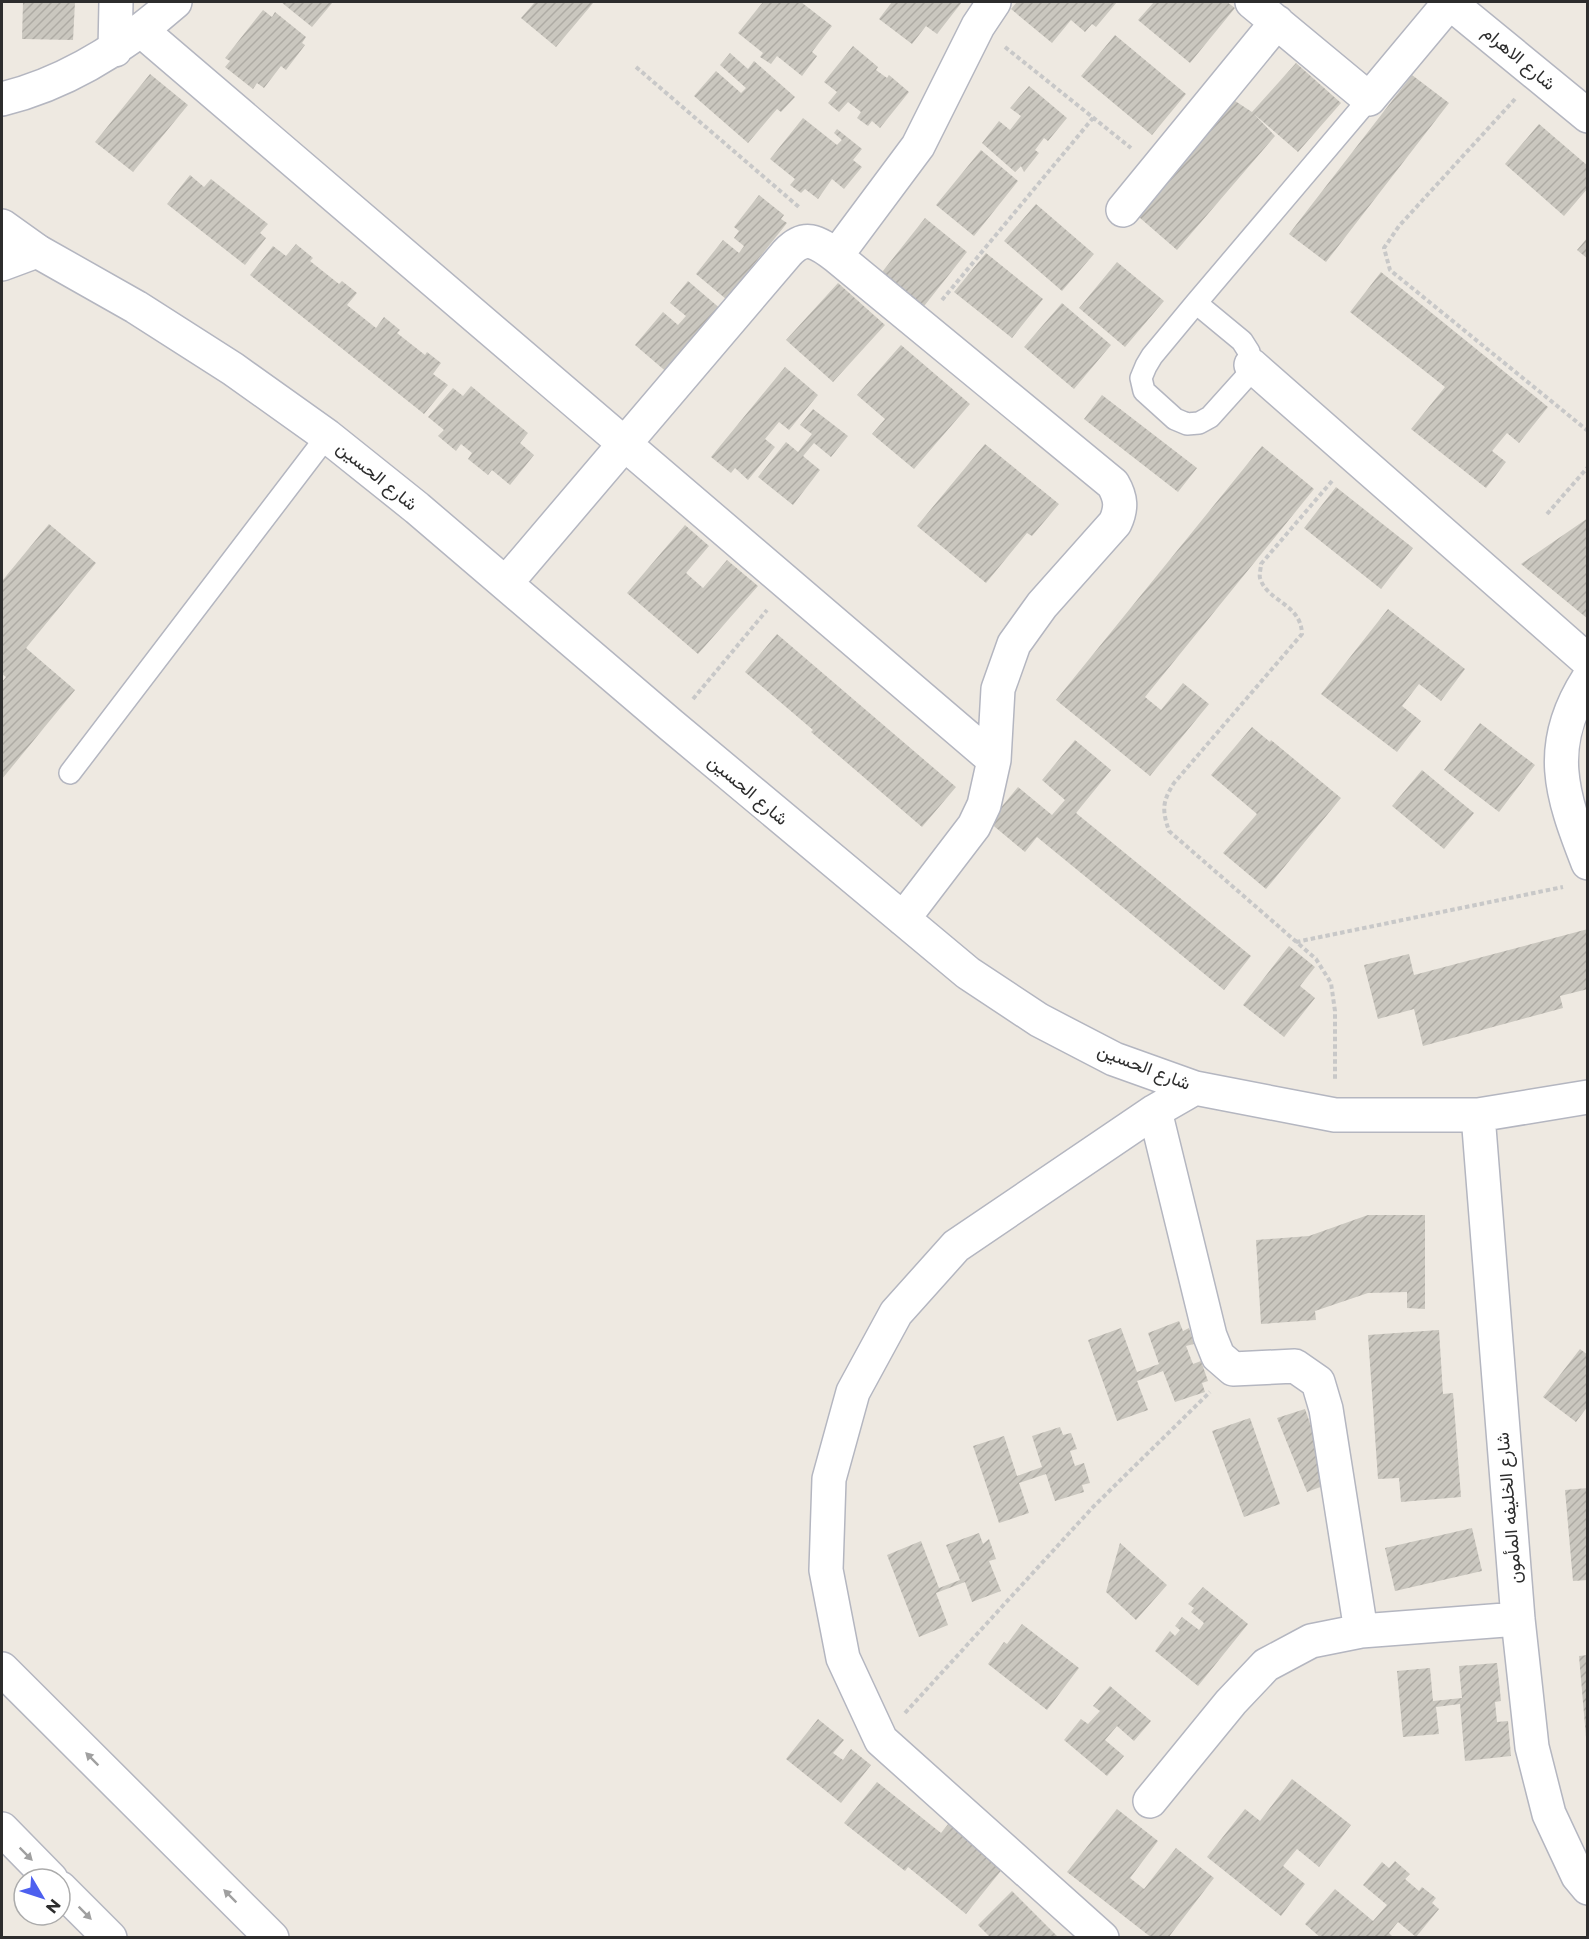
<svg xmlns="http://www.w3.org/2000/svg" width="1589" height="1939" font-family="Montserrat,Vazirmatn,sans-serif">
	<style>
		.building { fill: url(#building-hatch) }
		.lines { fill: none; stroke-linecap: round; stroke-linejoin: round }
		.service-casing { stroke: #b4b6c0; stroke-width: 24 }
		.minor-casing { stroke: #b4b6c0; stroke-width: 36 }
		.tertiary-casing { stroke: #b4b6c0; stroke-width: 36 }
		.path { stroke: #c8c8c8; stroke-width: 4; stroke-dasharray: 4.5 3; stroke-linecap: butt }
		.service { stroke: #fff; stroke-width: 21 }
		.minor { stroke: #fff; stroke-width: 33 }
		.tertiary { stroke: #fff; stroke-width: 33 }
		.oneway { fill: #a0a0a0 }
		.labels { text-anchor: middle; stroke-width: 6; stroke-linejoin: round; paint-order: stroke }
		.street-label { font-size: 18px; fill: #2d2d2d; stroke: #fff }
	</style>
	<defs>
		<pattern id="building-hatch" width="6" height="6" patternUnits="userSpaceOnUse" patternTransform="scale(1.5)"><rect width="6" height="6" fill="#cac7bf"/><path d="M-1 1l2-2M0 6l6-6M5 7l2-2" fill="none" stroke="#aeaba4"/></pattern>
	</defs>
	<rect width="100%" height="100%" fill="#eee9e1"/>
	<path class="building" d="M23 2H75L73 40 22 39Z
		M281 2H333L312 27Z
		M535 2H594L556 47 521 18Z
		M763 2H801L832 26 812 52 817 56 802 76 777 56 771 64 760 57 763 53 738 33Z
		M892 2H962L937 34 926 26 912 44 879 19Z
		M1017 2H1117L1096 27 1092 24 1085 32 1071 20 1052 43 1011 9Z
		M1154 2H1227L1235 8 1190 63 1138 20Z
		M263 10 272 17 275 12 306 37 302 43 305 45 286 70 281 66 264 88 257 83 253 89 225 67 230 61 225 58Z
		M1115 35 1186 94 1152 135 1081 76Z
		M853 46 878 67 876 70 887 78 889 75 909 92 880 128 872 121 868 126 857 118 861 112 848 102 839 112 828 103 837 92 824 82Z
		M730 53 748 69 754 61 795 97 781 112 777 109 748 143 694 96 716 71 741 93 746 88 720 65Z
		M1296 63 1341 103 1298 152 1254 114 1275 136 1177 250 1132 211 1229 97 1252 112Z
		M150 74 188 105 133 172 95 142Z
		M1412 75 1449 103 1326 262 1289 234Z
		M1029 86 1067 118 1048 141 1044 138 1035 150 1039 153 1024 172 1021 166 1015 172 982 143 999 121 1010 130 1021 116 1010 108Z
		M803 118 837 145 842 140 834 133 837 129 862 149 853 160 862 167 844 189 832 179 818 199 805 189 801 193 790 185 795 179 770 159Z
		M1539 124 1588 166V188L1564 216 1505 164Z
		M981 150 1018 181 974 236 936 205Z
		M190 175 204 187 211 179 268 224 260 233 266 238 245 265 167 204Z
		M759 195 784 215 781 219 787 223 726 299 696 274 723 240 739 253 744 246 734 238 739 231 734 227Z
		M1036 204 1094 254 1062 291 1004 241Z
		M925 218 967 252 921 310 879 276Z
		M1588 237V259L1577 250Z
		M296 244 313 258 310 261 339 284 342 281 357 293 347 305 376 328 384 317 400 330 397 333 425 355 427 352 441 363 433 374 448 385 424 414 250 275 273 246 286 256Z
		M986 253 1043 299 1012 338 954 292Z
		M1117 262 1164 301 1125 347 1079 308Z
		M1381 272 1548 407 1519 443 1507 433 1492 451 1506 462 1486 488 1411 429 1445 387 1350 312Z
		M688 281 722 310 669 374 635 345 663 312 678 325 686 316 670 303Z
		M838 283 885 325 833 382 786 340Z
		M1062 303 1111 345 1074 389 1024 347Z
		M901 345 970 404 914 469 872 434 885 419 857 395Z
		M785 367 818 395 789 430 779 422 765 439 775 447 748 480 735 468 731 473 711 457Z
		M471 386 528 433 520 443 534 455 510 485 492 470 488 475 468 459 472 453 461 444 456 451 438 436 444 430 428 417 453 388 463 396Z
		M1102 395 1197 468 1178 492 1084 419Z
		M813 409 848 436 831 457 814 443 803 456 820 470 793 505 758 477 786 442 798 452 812 434 800 425Z
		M985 444 1059 504 1032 536 1027 533 986 583 917 526Z
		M1262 446 1314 489 1145 697 1161 710 1183 683 1209 704 1150 776 1056 700Z
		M1336 487 1413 548 1381 589 1304 528Z
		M1588 518V619L1521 564Z
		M49 524 96 563 26 648 75 690 2 779V682L6 677 2 674V581Z
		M685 525 709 546 686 573 703 588 727 560 758 586 698 654 627 593Z
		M1388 609 1465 669 1441 701 1419 684 1402 706 1421 721 1397 752 1321 694Z
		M777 634 956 787 922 827 811 732 813 730 745 672Z
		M1480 723 1535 765 1499 812 1444 770Z
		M1252 727 1270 742 1271 740 1341 798 1266 889 1223 853 1257 814 1211 775Z
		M1075 740 1111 770 1076 813 1251 956 1224 990 1037 837 1025 852 989 822 1018 787 1052 815 1065 800 1042 780Z
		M1422 770 1474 813 1444 849 1392 806Z
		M1588 929V989L1560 996 1563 1008 1423 1046 1414 1009 1378 1019 1364 965 1409 954 1414 975Z
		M1289 946 1315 967 1300 986 1315 998 1284 1037 1243 1005Z
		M1368 1215H1425V1309L1407 1308V1292L1368 1293 1315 1311 1316 1320 1261 1324 1256 1240 1309 1236Z
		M1179 1321 1183 1331 1189 1328 1194 1344 1186 1346 1193 1364 1201 1361 1208 1381 1202 1383 1205 1392 1175 1402 1163 1371 1137 1381 1148 1410 1117 1421 1088 1340 1121 1328 1137 1372 1159 1364 1148 1333Z
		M1439 1330 1443 1394 1453 1393 1461 1497 1401 1502 1399 1478 1378 1479 1368 1335Z
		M1580 1349 1588 1355V1406L1576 1422 1543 1397Z
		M1305 1409 1331 1483 1307 1492 1277 1418Z
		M1250 1418 1280 1504 1244 1517 1212 1431Z
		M1060 1427 1063 1435 1071 1433 1077 1449 1070 1451 1075 1466 1084 1463 1090 1483 1082 1485 1084 1492 1055 1501 1046 1474 1019 1483 1029 1513 999 1523 973 1446 1004 1436 1017 1476 1042 1467 1032 1436Z
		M1588 1488V1580L1573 1581 1565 1490Z
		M1472 1528 1482 1571 1395 1591 1385 1548Z
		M979 1533 983 1544 989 1539 996 1559 989 1561 1001 1591 972 1602 965 1582 936 1593 948 1625 919 1637 887 1555 921 1541 939 1588 960 1580 946 1545Z
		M1120 1543 1167 1585 1136 1620 1106 1592Z
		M1203 1587 1248 1624 1198 1686 1155 1651 1170 1631 1175 1636 1180 1630 1175 1626 1182 1617 1199 1630 1204 1623 1191 1612 1194 1608 1188 1604Z
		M1022 1624 1079 1668 1047 1710 988 1664 1004 1642 1007 1644Z
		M1588 1655V1737H1586L1579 1656Z
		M1497 1663 1501 1701 1495 1702 1497 1722 1508 1721 1511 1756 1465 1761 1460 1704 1436 1707 1439 1734 1403 1737 1397 1671 1430 1668 1433 1701 1462 1698 1459 1666Z
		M1110 1686 1151 1721 1134 1741 1117 1726 1105 1740 1124 1756 1107 1776 1064 1740 1081 1719 1088 1724 1100 1711 1093 1706Z
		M818 1719 844 1740 833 1753 843 1760 851 1749 871 1765 841 1803 786 1759Z
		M1292 1779 1351 1825 1319 1867 1297 1849 1283 1866 1305 1884 1281 1916 1207 1857 1245 1809 1260 1821Z
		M877 1782 941 1833 949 1823 1004 1867 966 1914 908 1867 905 1871 844 1823Z
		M1117 1809 1158 1841 1130 1878 1144 1889 1176 1848 1214 1878 1168 1938H1152L1067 1872Z
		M1395 1861 1410 1874 1405 1879 1419 1891 1422 1887 1436 1898 1432 1903 1439 1909 1416 1937 1398 1922 1389 1933 1394 1938H1321L1305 1924 1335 1889 1373 1921 1387 1905 1363 1885 1382 1862 1389 1868Z
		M1012 1891 1059 1938H991L978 1925Z"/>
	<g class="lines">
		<g class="service-casing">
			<path id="service" d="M1196 303 1242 341 1249 352 1251 365 1246 377 1210 417 1199 423 1187 424 1175 419 1144 391 1141 378 1146 366 1152 356 1196 303 1369 99
				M70 773 327 436"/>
		</g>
		<g class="minor-casing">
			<path id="minor" d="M1252 2 1369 99 1450 2
				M1449 2 1588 116
				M142 31 994 760
				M115 50 116 2
				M2 99C68 83 124 47 175 2
				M1123 210 1277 22
				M2 226 37 251 136 307 233 369 327 436 417 508 671 725 968 973 1039 1020 1114 1059 1195 1088 1335 1115H1478L1588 1097
				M836 256 918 146 978 26 994 2
				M1251 365 1588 661
				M506 583 787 253C805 234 816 241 836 256L1113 484C1121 498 1122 508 1115 523L1042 605 1014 644 998 689 994 760 984 805 974 826 903 919
				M1588 679C1545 746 1561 794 1588 863
				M1155 1111 1210 1336 1218 1356 1233 1369 1295 1366 1318 1382 1326 1409 1361 1631
				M1478 1115 1518 1619 1532 1747 1549 1814 1578 1876 1588 1888
				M1150 1801 1231 1702 1266 1665 1311 1641 1361 1631 1518 1619
				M1102 1938 881 1740 843 1658 826 1570 829 1479 853 1392 896 1313 956 1246 1155 1111 1195 1088"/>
		</g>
		<g class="tertiary-casing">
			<path id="tertiary" d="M2 264 37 251
				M2 1669 272 1938
				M2 1829 51 1879
				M60 1888 110 1938"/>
		</g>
		<path class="path" d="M1005 47 1131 148
			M636 67 800 208
			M1515 99 1399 226 1384 248 1390 270 1588 431
			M942 300 1093 118
			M1332 481 1261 564C1261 568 1259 575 1260 578 1267 602 1301 603 1302 634L1174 783C1162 802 1162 810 1169 831L1316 959 1331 983 1335 1011V1081
			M1547 514 1588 467
			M693 699 767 610
			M1296 942 1563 887
			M905 1713 1093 1507 1210 1392"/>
		<use href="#service" class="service"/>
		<use href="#minor" class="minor"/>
		<use href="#tertiary" class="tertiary"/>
	</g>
	<defs><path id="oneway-solid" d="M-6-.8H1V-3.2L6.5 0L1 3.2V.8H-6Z" transform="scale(1.5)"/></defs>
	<g class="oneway">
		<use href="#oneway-solid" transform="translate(92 1759) rotate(-135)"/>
		<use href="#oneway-solid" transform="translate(26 1854) rotate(45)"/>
		<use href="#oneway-solid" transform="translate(230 1896) rotate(-135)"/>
		<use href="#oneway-solid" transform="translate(85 1913) rotate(45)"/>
	</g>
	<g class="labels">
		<g class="street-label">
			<text transform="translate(1519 58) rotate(40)" y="6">شارع الاهرام</text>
			<text transform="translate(377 476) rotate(39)" y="6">شارع الحسين</text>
			<text transform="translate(748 790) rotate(40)" y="6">شارع الحسين</text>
			<text transform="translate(1144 1067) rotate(21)" y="6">شارع الحسين</text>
			<text transform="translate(1509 1508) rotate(-95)" y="6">شارع الخليفه المأمون</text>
		</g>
	</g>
	<rect width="1589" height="1939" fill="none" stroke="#2d2d2d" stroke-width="6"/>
	<g transform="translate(42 1897) rotate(129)"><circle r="28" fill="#ffffff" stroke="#ababab" stroke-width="1.5"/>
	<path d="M0-4.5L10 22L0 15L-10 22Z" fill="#4d60ef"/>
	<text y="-9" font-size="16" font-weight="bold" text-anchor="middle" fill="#2d2d2d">N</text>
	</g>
</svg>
